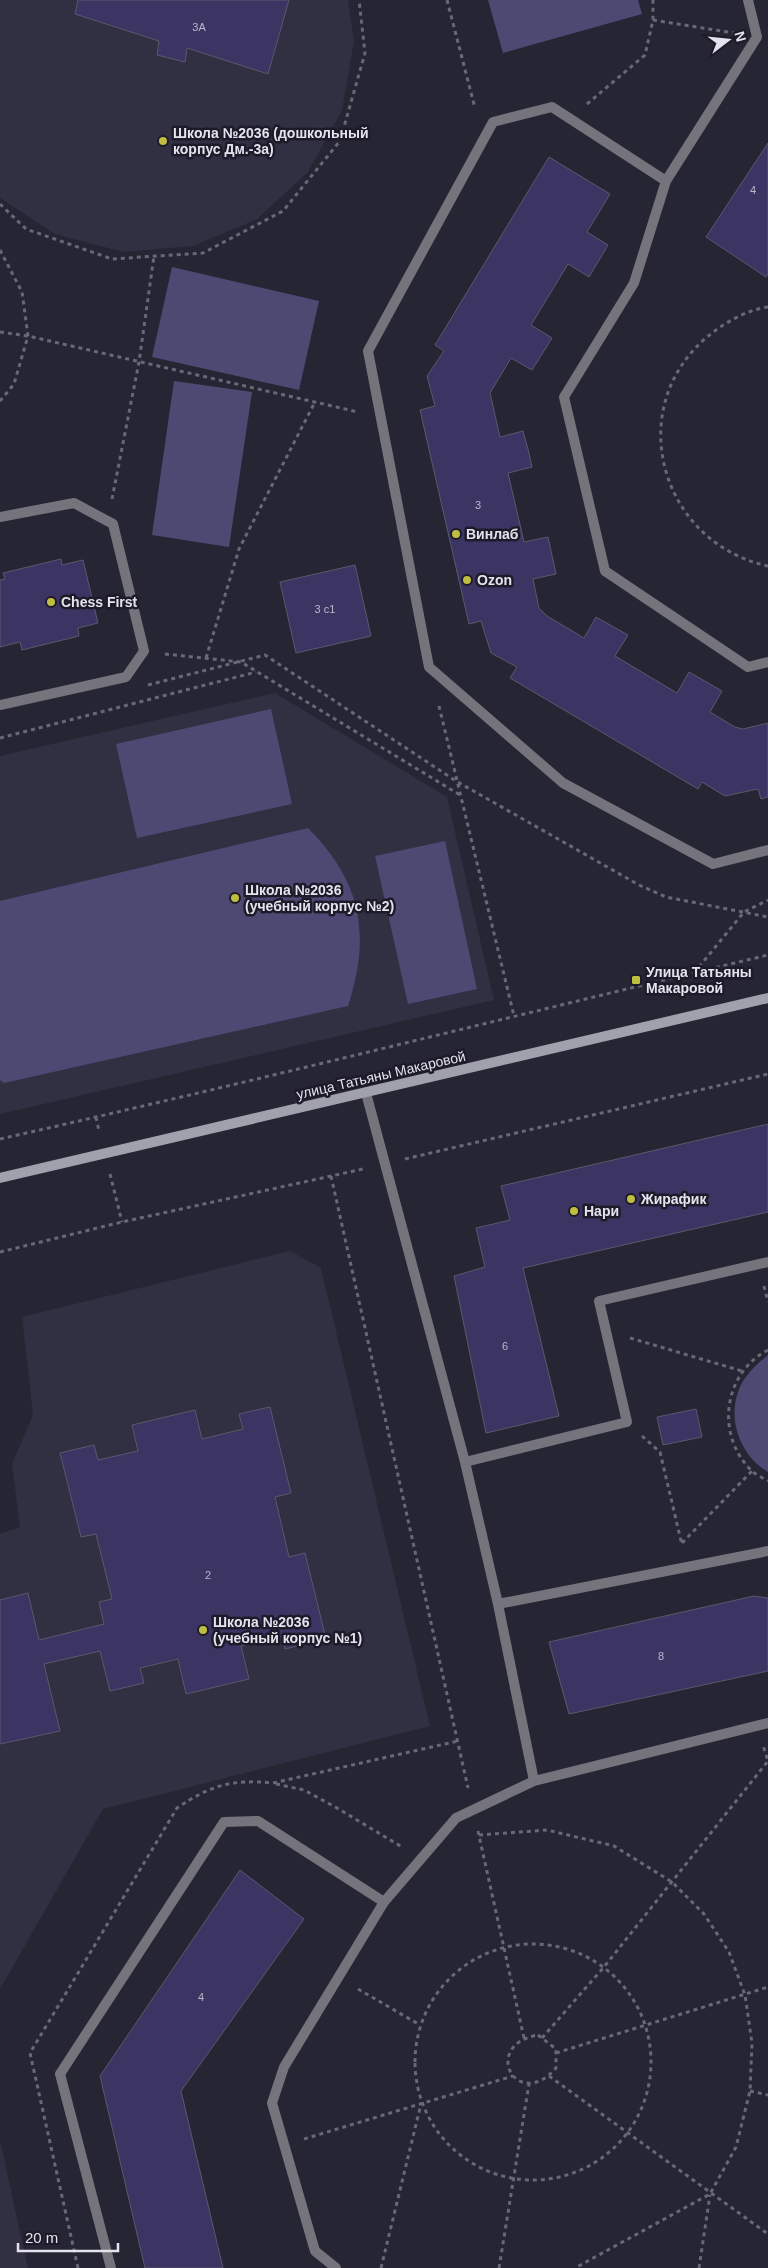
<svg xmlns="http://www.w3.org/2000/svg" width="768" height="2268" font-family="Arial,sans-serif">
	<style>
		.built { fill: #312f42 }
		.green { fill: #4e4973 }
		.building { fill: #3c3564; stroke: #5a596a }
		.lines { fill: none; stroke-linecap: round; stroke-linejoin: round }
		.path { stroke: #696875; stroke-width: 3; stroke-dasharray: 4 4; stroke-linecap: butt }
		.lane { stroke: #75747c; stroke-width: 10 }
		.secondary { stroke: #a1a0ad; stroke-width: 10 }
		.poi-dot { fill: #bfbe41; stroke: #1d1b2a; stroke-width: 2 }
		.labels { text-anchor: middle; stroke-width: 5; stroke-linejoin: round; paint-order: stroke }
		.number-label { font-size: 11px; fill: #bab8cb }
		.poi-label { font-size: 14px; font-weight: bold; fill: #e4e3ed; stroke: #1d1b2a; text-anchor: start }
		.street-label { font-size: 14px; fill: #e4e3ed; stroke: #1d1b2a }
	</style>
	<rect width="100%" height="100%" fill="#262534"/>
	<path class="built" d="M0 0H348L354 41 342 110 308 172 257 219 193 246 123 252 55 234 0 198Z
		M275 693 447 797 494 1000 0 1114V756Z
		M290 1251 321 1268 430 1726 103 1809 0 1989V1534L20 1527 12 1464 33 1415 22 1317Z
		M0 2141 28 2268H0Z"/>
	<path class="green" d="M488 0H638L642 14 503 53Z
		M172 267 319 301 299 390 152 357Z
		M174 381 252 392 229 547 152 535Z
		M271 709 292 804 137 838 116 744Z
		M308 828C362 882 371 935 348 1006L4 1083 0 1080V901Z
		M445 841 477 989 408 1004 375 856Z
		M768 1355V1472C740 1456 726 1417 740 1387 746 1374 757 1364 768 1355Z"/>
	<path class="building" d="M78 0H289L268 74 187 48 185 62 157 55 159 41 75 14Z
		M768 143V274L766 277 706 237Z
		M549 157 610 194 587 232 608 245 589 277 568 264 531 325 552 338 532 370 511 358 490 393 500 437 523 431 528 449 532 467 508 473 524 542 548 537 556 574 533 579 539 608 547 616 584 638 596 617 628 635 615 656 677 693 689 672 722 691 710 712 735 727 743 729 768 723V797L761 799 758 789 725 796 702 782 698 789 510 678 517 667 491 653 481 621 469 624 420 410 435 406 427 376 444 351 435 345Z
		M61 559 62 565 83 560 98 623 78 628 79 636 22 650 20 642 0 647V580L5 579 3 573Z
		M355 565 371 636 296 653 280 582Z
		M768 1124V1212L523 1268 559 1416 486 1433 454 1276 485 1267 476 1228 510 1220 501 1186Z
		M270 1407 291 1493 275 1497 289 1557 305 1553 326 1639 285 1649 282 1636 241 1646 249 1679 186 1694 178 1659 140 1668 144 1683 110 1691 100 1651 44 1664 60 1731 0 1744V1600L28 1593 39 1640 104 1624 99 1602 112 1599 96 1534 81 1537 60 1453 94 1445 98 1460 138 1451 132 1425 195 1410 202 1439 243 1429 239 1414Z
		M696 1409 702 1437 663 1445 657 1417Z
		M754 1596 768 1598V1671L569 1714 549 1642Z
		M240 1870 304 1919 181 2091 223 2268H145L100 2076Z"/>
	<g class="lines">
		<path class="path" d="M447 0 475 108
			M653 20 734 33
			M587 104 645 55 653 20V0
			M0 204 26 229 112 259 203 253 283 211 340 141 365 53 359 0
			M0 250 22 292 28 336 14 384 0 401
			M768 307C746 310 724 323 707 337 622 409 661 543 768 566
			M0 332 28 336 358 412
			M112 499 139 362 154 256
			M165 654 241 662 460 795
			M206 658 239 549 315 402
			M148 685 265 655 456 781 639 885 666 897 768 917
			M439 706 514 1016
			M0 738 256 672
			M694 973 744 912 768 900
			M96 1117 99 1131
			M0 1139C257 1081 512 1016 768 955
			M405 1159 768 1074
			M110 1174 122 1222
			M331 1176 468 1788
			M0 1252 122 1222 363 1169
			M764 1286 768 1302
			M630 1338 742 1371
			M768 1350C723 1373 715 1436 752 1471 756 1475 763 1478 768 1481
			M642 1436 660 1452 682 1545
			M682 1543 752 1471
			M276 1784 304 1790 337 1808 402 1847
			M478 1831 524 2038
			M479 1835 547 1830 614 1846 672 1882 704 1914 729 1952 745 1995 752 2043 750 2091 736 2147 710 2194 575 2268
			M415 2062a118 118 0 1 1 236 0a118 118 0 1 1-236 0Z
			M358 1989 420 2025
			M538 2035 556 2049V2068C517 2113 480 2045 538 2035Z
			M542 2038 604 1967 768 1761 763 1745
			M556 2053 768 1987
			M549 2076 768 2234
			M750 2091 768 2095
			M304 2139 513 2076
			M78 2268 30 2053 177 1808C211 1785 232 1779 273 1783L458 1741
			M381 2268 421 2104
			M499 2268 529 2084
			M699 2268 710 2195"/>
		<path class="lane" d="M748 0 757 37 666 181 634 283 564 397 605 571 748 667 768 662
			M666 181 552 107 493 122 368 351 429 667 563 783 713 864 768 850
			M0 517 74 503 113 524 144 651 126 677 0 705
			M366 1093 465 1462 498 1604 534 1781 768 1723
			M465 1462 627 1422 599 1301 768 1262
			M498 1604 768 1551
			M111 2268 60 2074 224 1822 258 1821 384 1902
			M336 2268 315 2251 272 2103 284 2067 384 1902 456 1818 534 1781"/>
		<path class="secondary" d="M0 1178 768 998"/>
	</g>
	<g class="poi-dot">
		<circle cx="163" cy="141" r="5"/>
		<circle cx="456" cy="534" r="5"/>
		<circle cx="467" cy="580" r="5"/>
		<circle cx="51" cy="602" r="5"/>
		<circle cx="235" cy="898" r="5"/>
		<rect x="631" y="975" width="10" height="10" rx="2.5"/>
		<circle cx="631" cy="1199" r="5"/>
		<circle cx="574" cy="1211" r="5"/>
		<circle cx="203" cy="1630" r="5"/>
	</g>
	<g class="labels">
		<g class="number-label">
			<text x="199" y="31">3А</text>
			<text x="753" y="194">4</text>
			<text x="478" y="509">3</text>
			<text x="325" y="613">3 с1</text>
			<text x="505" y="1350">6</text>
			<text x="208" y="1579">2</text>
			<text x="661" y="1660">8</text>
			<text x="201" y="2001">4</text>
		</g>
		<g class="poi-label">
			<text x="173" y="138">Школа №2036 (дошкольный<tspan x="173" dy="16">корпус Дм.-3а)</tspan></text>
			<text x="466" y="539">Винлаб</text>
			<text x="477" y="585">Ozon</text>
			<text x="61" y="607">Chess First</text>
			<text x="245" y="895">Школа №2036<tspan x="245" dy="16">(учебный корпус №2)</tspan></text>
			<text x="646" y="977">Улица Татьяны<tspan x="646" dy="16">Макаровой</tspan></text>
			<text x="641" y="1204">Жирафик</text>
			<text x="584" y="1216">Нари</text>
			<text x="213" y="1627">Школа №2036<tspan x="213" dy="16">(учебный корпус №1)</tspan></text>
		</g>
		<g class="street-label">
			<text transform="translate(381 1075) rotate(-13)" y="5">улица Татьяны Макаровой</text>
		</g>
	</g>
	<g transform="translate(728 40) rotate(74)" stroke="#1d1b2a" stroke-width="4" paint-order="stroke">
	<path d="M0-4L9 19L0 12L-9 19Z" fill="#e4e3ed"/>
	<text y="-8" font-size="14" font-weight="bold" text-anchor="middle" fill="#e4e3ed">N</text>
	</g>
	<path d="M18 2243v8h100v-8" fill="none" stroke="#e4e3ed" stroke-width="2.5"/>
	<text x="25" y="2243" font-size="15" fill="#e4e3ed" stroke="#1d1b2a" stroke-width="4" paint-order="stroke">20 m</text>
</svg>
